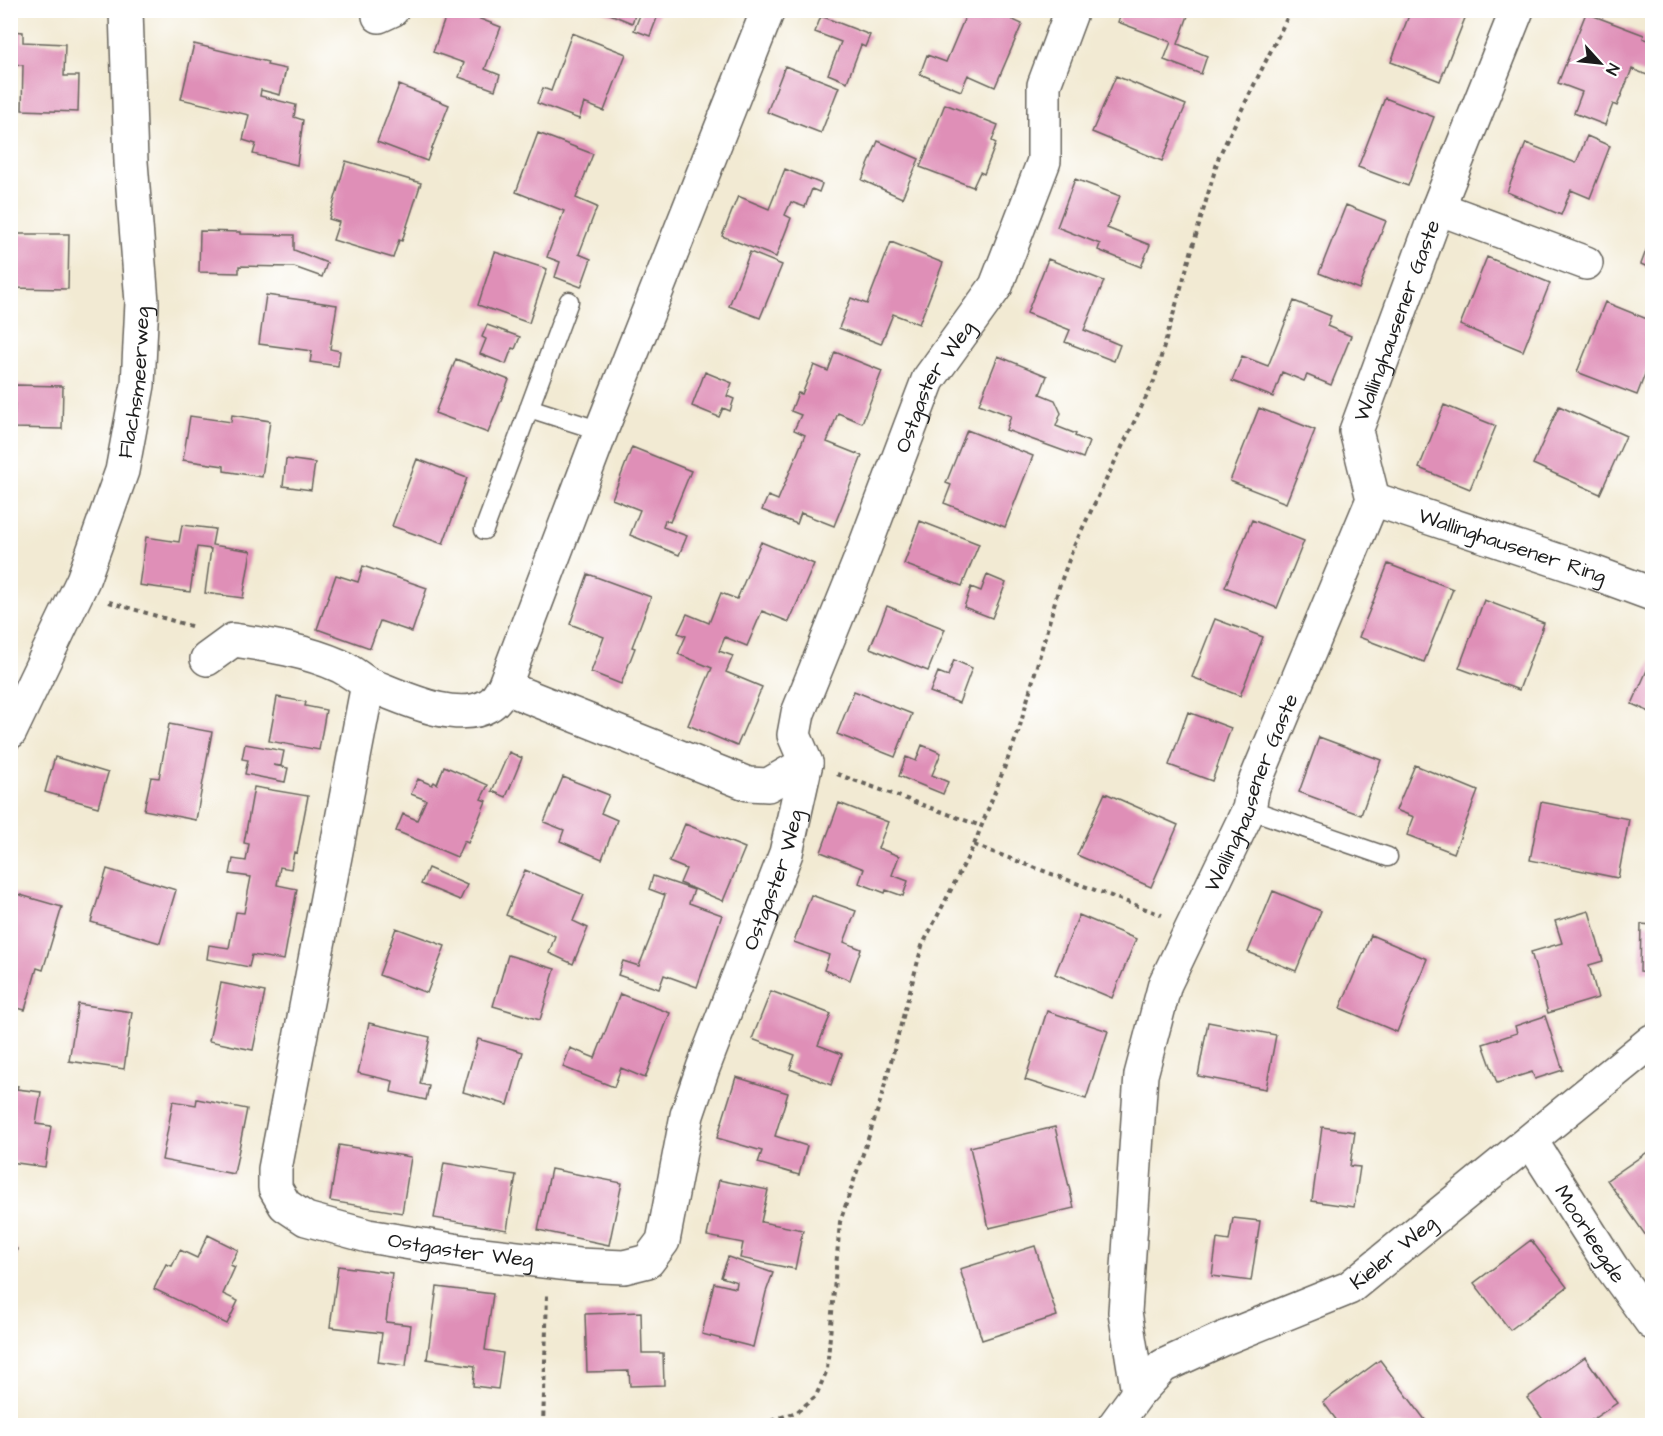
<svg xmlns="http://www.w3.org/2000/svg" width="1663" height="1436" font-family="'Architects Daughter',sans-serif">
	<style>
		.building { fill: #df8fb7 }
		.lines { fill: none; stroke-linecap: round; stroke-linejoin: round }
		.service-casing { stroke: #67645c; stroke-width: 21 }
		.minor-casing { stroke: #67645c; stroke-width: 36 }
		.path { stroke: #67645c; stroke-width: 4; stroke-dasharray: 4.5 4.5; stroke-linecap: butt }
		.service { stroke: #fff; stroke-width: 18 }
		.minor { stroke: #fff; stroke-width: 33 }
		.labels { text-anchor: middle; stroke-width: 4.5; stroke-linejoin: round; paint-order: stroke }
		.street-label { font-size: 21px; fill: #1c1c1c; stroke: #fff }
	</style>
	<rect width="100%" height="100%" fill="#fff"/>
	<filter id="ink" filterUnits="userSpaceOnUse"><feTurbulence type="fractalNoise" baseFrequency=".0167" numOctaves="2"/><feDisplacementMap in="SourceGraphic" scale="12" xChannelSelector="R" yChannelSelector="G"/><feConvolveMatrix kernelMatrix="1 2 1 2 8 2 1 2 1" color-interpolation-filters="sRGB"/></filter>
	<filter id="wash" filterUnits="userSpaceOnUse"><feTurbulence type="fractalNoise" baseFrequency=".008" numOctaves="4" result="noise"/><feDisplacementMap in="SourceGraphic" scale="24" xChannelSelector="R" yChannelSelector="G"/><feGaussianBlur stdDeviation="1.35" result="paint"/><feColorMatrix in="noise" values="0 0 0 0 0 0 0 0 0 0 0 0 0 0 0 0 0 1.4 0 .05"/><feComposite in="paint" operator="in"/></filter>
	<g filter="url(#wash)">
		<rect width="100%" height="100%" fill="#f2ead3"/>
		<g id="blocks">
			<path class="building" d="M448 10H457L501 27 485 69 500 75 495 90 459 77 464 63 433 52Z
				M600 10H637L632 23Z
				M642 10H660L650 36 634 30Z
				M968 10H992L1022 24 995 87 968 75 961 91 920 74 927 55 946 62Z
				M1122 10H1190L1178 44 1207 56 1201 74 1164 60 1171 42 1118 22Z
				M1411 10H1461L1467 13 1440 81 1391 62Z
				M1586 13 1644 35 1643 38 1652 42V77L1632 69 1617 106 1613 104 1605 125 1574 113 1582 92 1558 83Z
				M821 16 870 35 865 47 861 45 847 82 828 74 841 42 815 32Z
				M10 31 23 32V42L65 44 64 76H79L78 112 22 110 23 65 10 64Z
				M572 33 626 54 604 111 584 103 579 119 537 103 543 88 551 91Z
				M194 44 268 62 267 65 286 69 280 95 261 90 260 96 296 105 294 117 303 120 297 165 253 154 256 144 243 140 249 115 181 99Z
				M785 66 839 87 821 133 767 112Z
				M1116 76 1186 105 1162 161 1092 132Z
				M399 85 449 105 427 161 377 142Z
				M1385 98 1434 117 1408 186 1358 167Z
				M945 104 998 125 992 141 996 143 984 174 980 172 973 187 920 167Z
				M538 133 593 154 576 198 597 207 579 254 591 259 581 287 555 277 560 262 547 257 564 211 516 192Z
				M1587 136 1610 146 1590 198 1571 190 1561 215 1507 192 1526 143 1576 163Z
				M878 141 919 159 902 198 862 180Z
				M346 161 421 183 402 241 399 240 393 258 333 240 339 222 329 219Z
				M785 169 822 184 819 192 812 189 805 207 791 202 785 215 791 218 776 257 722 236 738 196 769 209Z
				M1075 179 1120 196 1107 228 1150 245 1141 267 1098 250 1100 244 1057 227Z
				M1346 205 1386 221 1359 289 1319 273Z
				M200 231 240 232V234L294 235V250L327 263 322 277 294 267 239 266V273L199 272Z
				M10 234H69L68 289 10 288Z
				M1652 235V269L1641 264Z
				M891 242 943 263 919 324 893 314 881 344 839 328 851 298 867 304Z
				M495 252 547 269 529 323 478 305Z
				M750 252 782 265 760 318 729 306Z
				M1487 257 1550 283 1523 351 1460 325Z
				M1048 259 1104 281 1084 330 1120 345 1114 361 1065 342 1070 330 1027 313Z
				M266 295 337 305 330 349 340 351 338 366 310 362 312 351 259 344Z
				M1294 301 1331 316 1327 326 1351 336 1331 385 1307 375 1304 381 1282 372 1273 397 1232 381 1242 356 1268 366Z
				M1605 302 1652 321V356L1637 395 1577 372Z
				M487 325 520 337 515 349 512 348 506 364 480 354 486 339 482 337Z
				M835 352 882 371 862 423 838 413 827 442 862 456 834 526 801 513 797 524 762 510 768 496 778 500 805 435 794 430 801 415 791 411 798 393 802 394 814 365 828 371Z
				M998 356 1047 376 1040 394 1055 400 1061 413 1056 426 1076 434 1075 436 1089 442 1083 458 1006 430 1011 416 979 404Z
				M456 359 509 380 488 433 435 413Z
				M705 372 732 383 727 396 734 399 730 411 723 408 719 417 692 406Z
				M15 385 63 386 62 429 14 428Z
				M1444 405 1496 426 1470 489 1419 468Z
				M1559 406 1626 436 1600 494 1533 464Z
				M1259 408 1315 430 1286 503 1230 481Z
				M232 415 270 421 262 477 224 471V466L183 460 190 416 231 422Z
				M967 430 1033 456 1005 527 944 503 951 485 946 483Z
				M632 447 691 471 670 522 665 520 663 527 687 536 679 555 630 535 640 510 612 499Z
				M286 459 315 463 311 490 283 486Z
				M417 459 467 478 443 544 392 526Z
				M1252 520 1304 541 1277 608 1225 587Z
				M920 521 979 544 962 586 904 564Z
				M182 525 215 529 212 545 251 551 243 598 205 593 211 549 197 547 190 592 139 585 146 537 179 542Z
				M761 542 814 564 789 622 762 611 747 646 725 637 719 651 733 656 726 672 762 687 737 746 688 725 712 668 678 654 686 636 678 633 687 614 709 623 721 593 737 599Z
				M1388 564 1453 589 1424 662 1359 637Z
				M363 566 427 588 412 632 380 621 370 648 317 629 336 575 358 582Z
				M588 574 651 597 632 647 635 648 621 684 591 672 604 637 570 624Z
				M987 575 1006 583 992 618 964 607 971 587 981 591Z
				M1484 600 1544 623 1519 690 1459 668Z
				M887 606 945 629 928 671 870 648Z
				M1215 619 1263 637 1240 696 1192 677Z
				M1652 659V713L1632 704Z
				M954 660 972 668 959 703 930 692 938 672 948 676Z
				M854 691 912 714 895 757 837 734Z
				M277 697 306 702 305 706 326 710 319 750 269 741Z
				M1188 712 1231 728 1212 781 1169 765Z
				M169 724 212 732 196 820 144 810 151 777 159 778Z
				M1319 737 1381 760 1361 815 1299 792Z
				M245 744 284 751 281 766 273 765 288 768 285 782 245 774 248 760 242 759Z
				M922 745 941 753 932 775 948 782 943 794 899 776 906 757 916 761Z
				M509 752 522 758 506 797 492 791Z
				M55 757 108 773 98 807 45 792Z
				M1415 765 1478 791 1454 853 1407 835 1414 817 1396 810Z
				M444 766 488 785 481 799 486 801 477 823 468 843 464 841 457 857 396 831 403 814 417 820 426 800 411 794 418 779 432 785 434 782 437 784Z
				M563 777 609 795 601 813 617 820 602 859 560 841 564 830 544 822Z
				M254 787 308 796 297 853 294 852 291 869 280 867 277 885 297 889 284 960 252 955 249 967 207 959 209 945 229 948 236 912 244 913 251 877 230 874 233 859 246 861 249 844 244 843Z
				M1105 793 1178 825 1151 887 1077 855Z
				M1541 802 1629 819 1618 878 1530 860Z
				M839 803 888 822 878 848 899 856 892 875 908 881 903 896 886 890 885 893 859 883 864 869 821 852Z
				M685 824 745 848 723 901 680 883 686 869 669 862Z
				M428 868 467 885 460 900 421 884Z
				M107 869 176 890 160 943 91 922Z
				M525 870 584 895 573 921 588 928 573 964 549 953 555 936 506 915Z
				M653 876 694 890 689 903 722 915 697 987 664 975 659 989 618 975 623 961 639 966 653 931 665 895 649 889Z
				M1273 891 1321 911 1296 971 1248 952Z
				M10 892 62 907 43 970 37 968 25 1010 10 1006Z
				M811 895 856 911 844 942 861 949 850 980 824 970 829 955 794 942Z
				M1589 911 1603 961 1589 965 1598 998 1548 1013 1531 952 1562 943 1555 921Z
				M1079 915 1136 939 1112 998 1055 974Z
				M1641 924 1652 925V973L1640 972Z
				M396 928 445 946 427 993 379 975Z
				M1371 935 1427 959 1397 1032 1340 1008Z
				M508 955 555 969 540 1020 493 1006Z
				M221 983 265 992 253 1050 209 1041Z
				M771 991 831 1014 818 1045 842 1054 831 1085 790 1069 795 1055 752 1039Z
				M620 994 670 1013 645 1078 621 1068 614 1087 563 1067 570 1048 595 1058Z
				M78 1004 132 1012 124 1069 69 1061Z
				M1047 1011 1108 1031 1086 1099 1025 1080Z
				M1545 1016 1563 1070 1535 1079 1532 1072 1497 1083 1483 1044 1517 1033 1515 1026Z
				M1208 1022 1276 1035 1266 1089 1198 1076Z
				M369 1023 430 1037 420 1084 429 1086 426 1100 391 1092 393 1081 358 1073Z
				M478 1039 523 1052 508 1105 463 1092Z
				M736 1077 788 1093 775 1136 807 1146 799 1175 758 1163 762 1151 717 1138Z
				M10 1085 18 1086 17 1089 41 1092 36 1124 51 1126 45 1167 10 1162Z
				M197 1099 247 1109 234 1174 162 1160 173 1101 196 1105Z
				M1055 1127 1074 1208 989 1228 970 1147Z
				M1322 1127 1355 1132 1350 1166 1360 1167 1354 1207 1312 1201Z
				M339 1145 411 1157 402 1213 330 1201Z
				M1652 1149V1231L1646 1236 1607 1180Z
				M444 1163 516 1175 507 1230 434 1218Z
				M551 1169 622 1183 609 1245 538 1230Z
				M719 1180 768 1190 761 1222 803 1230 795 1269 740 1258 743 1243 707 1236Z
				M1233 1218 1260 1221 1251 1281 1212 1276 1217 1239 1229 1241Z
				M208 1235 238 1250 230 1265 235 1267 223 1294 238 1301 227 1324 154 1289 166 1264 172 1266 180 1250 197 1258Z
				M1531 1240 1567 1287 1510 1330 1474 1283Z
				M1035 1246 1057 1316 982 1340 960 1269Z
				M10 1248 17 1249 12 1285H10Z
				M728 1257 773 1273 766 1292 753 1347 702 1334 714 1283 736 1288 737 1282 721 1277Z
				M338 1266 392 1273 386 1322 411 1325 406 1366 378 1362 382 1333 330 1327Z
				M437 1287 493 1294 485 1350 503 1353 498 1389 473 1386 475 1366 427 1359Z
				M641 1312 642 1353H663L664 1385 630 1386 629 1371 587 1372 585 1314Z
				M1585 1357 1617 1403 1584 1425H1547L1527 1398Z
				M1380 1360 1429 1425H1340L1323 1402Z"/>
		</g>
	</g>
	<g filter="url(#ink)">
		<use href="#blocks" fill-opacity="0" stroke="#67645c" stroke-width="1.5"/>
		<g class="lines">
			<g class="service-casing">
				<path id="service" d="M529 408 601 431
					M484 530 569 301
					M1249 809 1388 857"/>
			</g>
			<g class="minor-casing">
				<g id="minor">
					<path id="s1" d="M768 10 601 431 504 687C500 693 495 702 489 705 456 725 400 696 368 684L275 1169V1188L285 1205 306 1219 368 1236 465 1252 578 1265 624 1267 648 1261 663 1241 687 1115 703 1068 786 853 806 763 794 735 798 713 858 565 928 380 996 286 1044 161V85L1072 10"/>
					<path d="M379 16 392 10"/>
					<path d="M1438 208 1586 263"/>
					<path id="s2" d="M1373 499 1595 573 1652 594"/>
					<path d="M207 659 233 640C269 645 307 651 340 666 350 671 359 678 368 684"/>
					<path d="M504 687 748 784 768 785 806 763"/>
					<path id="s3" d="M10 732 83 580 122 471 138 385 142 302 131 162 126 10"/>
					<path id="s4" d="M1531 1141 1612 1268 1652 1323"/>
					<path id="s5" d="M1138 1393 1125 1312 1141 1075 1165 984 1249 809 1253 787 1373 499 1356 431 1438 208 1517 10"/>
					<path id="s6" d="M1114 1426 1138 1393 1163 1366 1220 1340 1349 1288 1652 1041"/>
				</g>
			</g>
			<path class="path" d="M109 602 194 627
				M837 774 981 826
				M974 845 1162 915
				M543 1426 547 1295
				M755 1426 797 1412 816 1396 827 1370 840 1222 879 1106 922 946 974 845 1018 733 1059 587 1074 546 1154 381 1219 156 1291 10"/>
			<use href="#service" class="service"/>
			<use href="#minor" class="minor"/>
		</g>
	</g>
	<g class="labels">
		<g class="street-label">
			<text dy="7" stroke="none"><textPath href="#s5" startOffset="1130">Wallinghausener Gaste</textPath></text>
			<text dy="7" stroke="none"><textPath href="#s3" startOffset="374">Flachsmeerweg</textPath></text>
			<text dy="7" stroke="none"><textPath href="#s1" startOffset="2715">Ostgaster Weg</textPath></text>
			<text dy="7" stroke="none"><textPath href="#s2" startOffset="147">Wallinghausener Ring</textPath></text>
			<text dy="7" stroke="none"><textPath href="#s5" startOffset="624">Wallinghausener Gaste</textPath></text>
			<text dy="7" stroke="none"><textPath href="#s1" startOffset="2186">Ostgaster Weg</textPath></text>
			<text dy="7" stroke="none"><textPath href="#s4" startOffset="110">Moorleegde</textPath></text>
			<text dy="7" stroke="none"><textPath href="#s1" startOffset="1593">Ostgaster Weg</textPath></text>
			<text dy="7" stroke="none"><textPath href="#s6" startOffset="336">Kieler Weg</textPath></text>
		</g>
	</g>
	<rect width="1663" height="1436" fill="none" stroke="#fff" stroke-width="36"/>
	<g transform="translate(1600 63) rotate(117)" stroke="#ffffff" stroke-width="4.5" paint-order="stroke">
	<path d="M0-4.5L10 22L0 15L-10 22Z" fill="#1c1c1c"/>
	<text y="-9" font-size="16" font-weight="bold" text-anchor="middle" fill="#1c1c1c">N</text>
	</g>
</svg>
